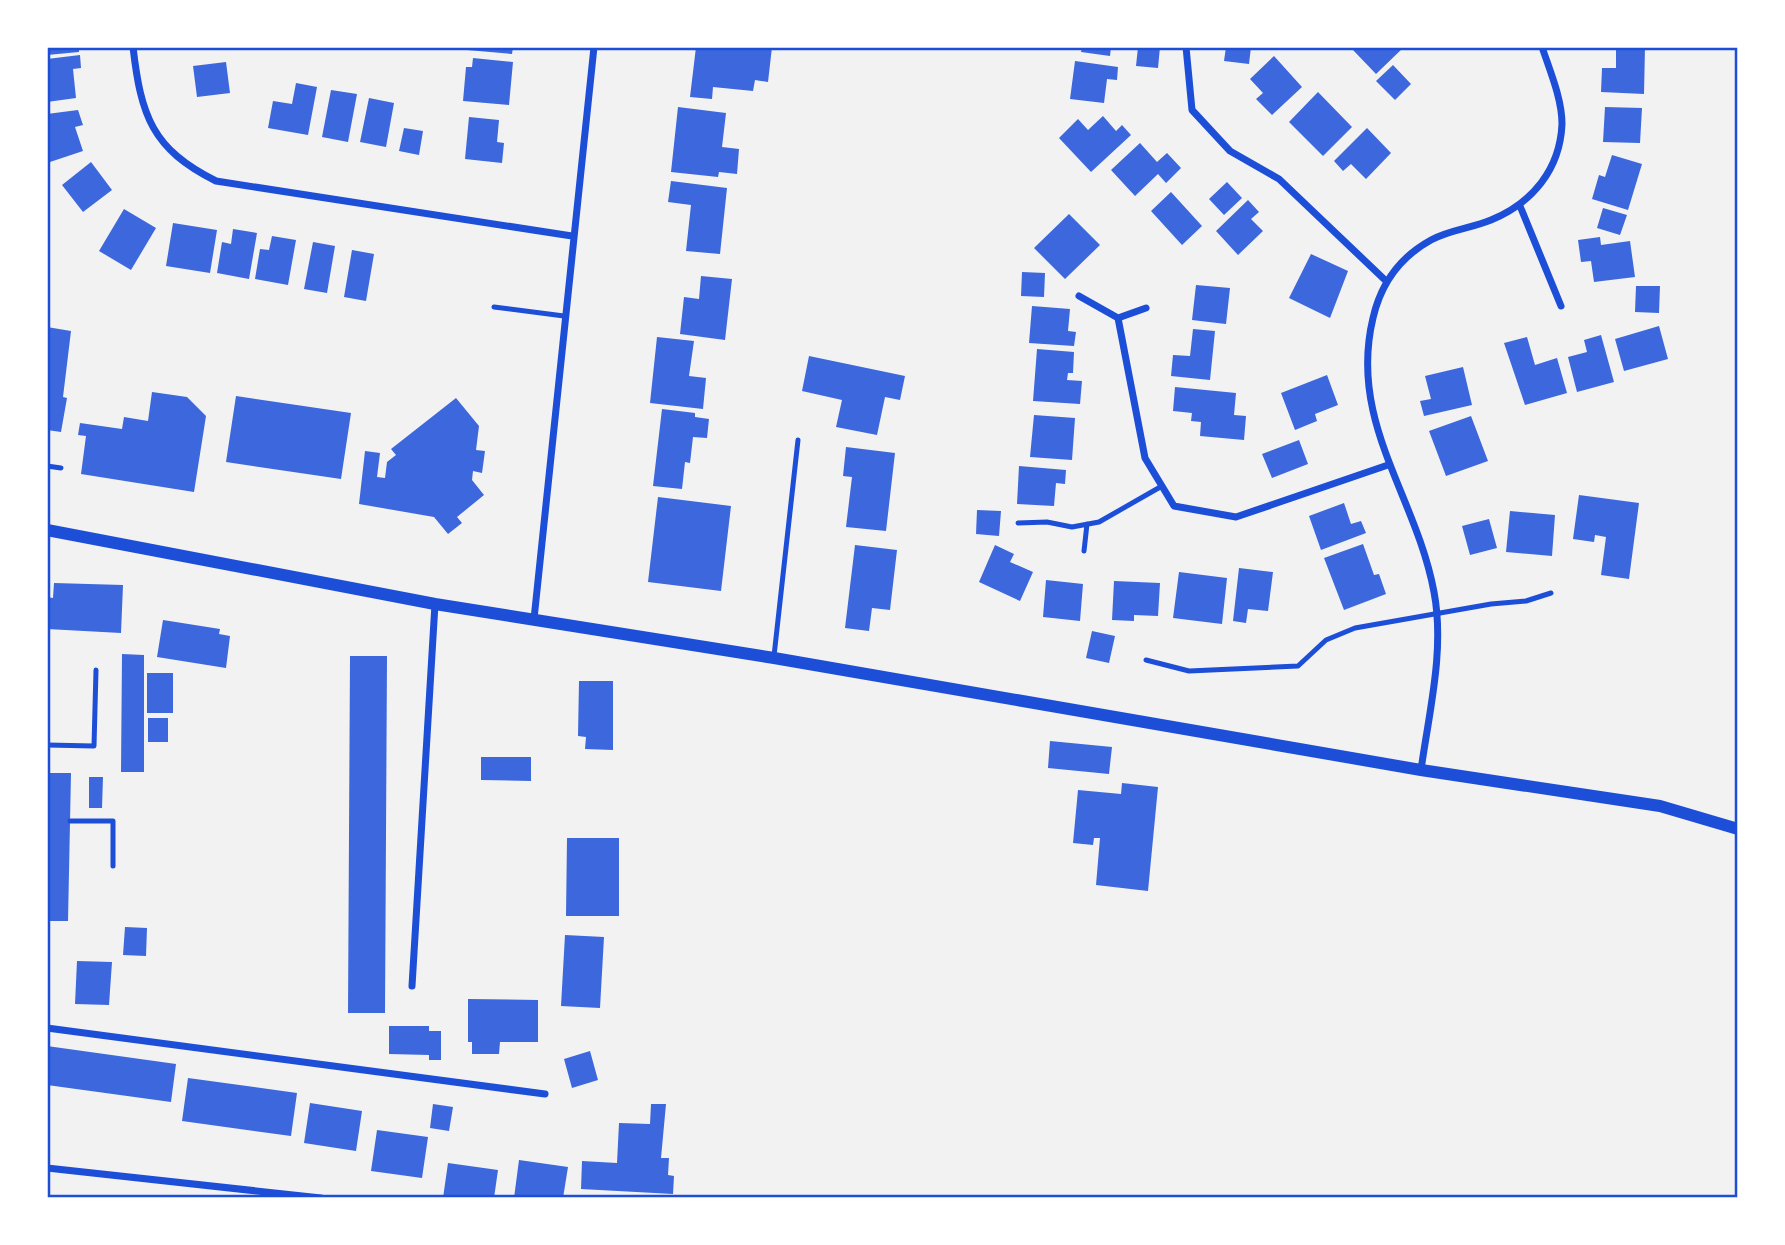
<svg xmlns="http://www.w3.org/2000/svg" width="1785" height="1245" font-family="Cabin,sans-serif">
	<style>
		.building { fill: #3d67dc }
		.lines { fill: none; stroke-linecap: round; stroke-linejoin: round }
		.service { stroke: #1d4ed8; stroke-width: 5 }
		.minor { stroke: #1d4ed8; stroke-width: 7 }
		.tertiary { stroke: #1d4ed8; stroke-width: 12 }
		.neatline { fill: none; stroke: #1d4ed8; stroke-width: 2.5 }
	</style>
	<rect width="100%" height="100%" fill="#f2f2f2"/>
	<path class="building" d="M47 47H79V52L47 55Z
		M467 47H513L512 54 467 50Z
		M696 47H772L768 82 755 80 753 91 713 87 712 99 690 97Z
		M1082 47H1111L1110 56 1081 52Z
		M1138 47H1160L1158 68 1136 66Z
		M1226 47H1251L1249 64 1224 61Z
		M1356 47H1404L1376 74 1353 50Z
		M1616 47H1645L1644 94 1601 92 1602 68H1616Z
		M80 55 81 68 73 69 76 98 47 102V59Z
		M1274 56 1302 87 1272 115 1256 99 1263 93 1250 79Z
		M473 58 513 62 509 105 463 101 466 67H472Z
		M1075 61 1118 67 1117 80 1107 79 1104 103 1070 99Z
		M226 62 230 93 197 97 193 66Z
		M1393 65 1411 84 1395 100 1376 81Z
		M296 83 317 87 308 135 268 128 273 101 292 104Z
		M331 90 357 94 348 142 322 137Z
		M1318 92 1352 127 1323 156 1289 122Z
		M369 98 394 103 386 147 360 142Z
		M678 107 726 113 722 147 739 149 737 174 719 172 718 177 671 172Z
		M1605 107 1642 108 1640 143 1603 142Z
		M78 110 83 125 75 127 83 151 47 163V114Z
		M1103 116 1116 131 1122 125 1131 135 1091 172 1059 138 1078 119 1088 130Z
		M469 117 499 120 497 142 504 143 502 163 465 159Z
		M404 128 423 131 419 155 399 151Z
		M1367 128 1391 153 1366 179 1351 164 1343 171 1334 161Z
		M1140 143 1157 162 1167 153 1181 168 1166 183 1158 174 1135 196 1111 170Z
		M1612 155 1642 164 1628 210 1592 199 1599 175 1605 177Z
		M91 162 112 190 83 212 62 185Z
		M671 181 727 188 720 254 686 251 691 205 668 202Z
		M1227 182 1242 198 1224 215 1209 199Z
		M1171 192 1202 226 1182 245 1151 211Z
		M1248 200 1259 212 1251 219 1263 231 1238 255 1216 231Z
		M1603 208 1627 215 1620 235 1597 228Z
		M124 209 156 228 131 270 99 251Z
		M1069 214 1100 245 1065 279 1034 248Z
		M173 223 217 230 210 273 166 266Z
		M233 229 257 233 249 279 217 273 222 242 231 244Z
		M272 236 296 240 288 285 255 279 260 249 269 250Z
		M1600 237 1601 245 1630 241 1635 277 1594 282 1591 261 1581 262 1578 240Z
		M313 242 335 246 327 293 304 289Z
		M352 250 374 254 366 301 344 297Z
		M1311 254 1348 271 1330 318 1289 298Z
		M1022 272 1045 273 1044 297 1021 296Z
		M701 276 732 279 725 340 680 334 684 297 699 299Z
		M1196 285 1230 288 1226 324 1192 320Z
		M1636 286H1660L1659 313 1635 312Z
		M1032 306 1070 309 1068 331 1076 332 1074 346 1029 343Z
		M1659 326 1668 359 1624 371 1615 339Z
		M47 327 71 331 63 397 67 398 61 432 47 430Z
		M1193 329 1215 331 1210 380 1171 376 1173 355 1190 356Z
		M1601 335 1614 382 1577 392 1568 357 1587 352 1584 340Z
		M657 337 694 341 689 376 706 378 703 409 650 403Z
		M1527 337 1535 365 1557 358 1567 393 1525 405 1504 343Z
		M1037 349 1074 352 1073 373H1068L1067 380 1082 381 1080 404 1033 401Z
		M809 356 905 376 900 400 885 397 877 435 836 427 842 400 802 391Z
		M1463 367 1472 405 1424 416 1420 401 1431 399 1425 376Z
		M1327 375 1338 405 1315 414 1317 421 1295 430 1281 393Z
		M1175 387 1236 393 1234 415 1246 416 1244 440 1200 436 1201 422 1191 421 1192 413 1173 411Z
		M152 392 187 397 206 416 194 492 81 474 86 436 78 435 80 423 122 429 124 417 148 421Z
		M236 396 351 413 341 479 226 462Z
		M456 398 479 426 476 450 485 451 482 473 473 471 472 480 484 495 457 517 462 523 448 534 434 517 359 504 365 451 380 453 377 477 385 478 387 462 396 455 391 449Z
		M662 409 695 413V417L709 419 707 438 693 437 690 463 685 462 682 489 653 486Z
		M1034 415 1075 418 1072 460 1030 457Z
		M1471 416 1488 461 1446 476 1429 431Z
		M1299 440 1308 464 1272 478 1262 454Z
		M846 447 895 453 886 531 846 527 852 477 843 476Z
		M1019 466 1066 470 1065 484 1056 483 1054 506 1017 504Z
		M1579 495 1639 503 1629 579 1601 575 1606 537 1595 535 1594 542 1573 539Z
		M658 497 731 506 721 591 648 582Z
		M1344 503 1351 524 1361 521 1366 533 1321 550 1309 516Z
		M977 510 1001 511 999 536 976 534Z
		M1510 511 1555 515 1552 556 1506 552Z
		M1489 519 1497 548 1470 555 1462 526Z
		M1363 544 1374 575 1379 574 1386 594 1344 610 1324 558Z
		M855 545 897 550 890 610 872 608 869 631 845 628Z
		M995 545 1014 554 1010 562 1033 572 1020 601 979 582Z
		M1239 568 1273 572 1268 611 1248 609 1246 623 1233 621Z
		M1179 572 1227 578 1222 624 1173 618Z
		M1046 580 1083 584 1080 621 1043 617Z
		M1114 581 1160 583 1158 616 1134 615V621L1112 620Z
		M54 583 123 585 121 633 47 629V597L53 598Z
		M163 620 220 629 219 634 230 636 226 668 157 657Z
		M1092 631 1115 636 1109 663 1086 658Z
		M122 654 144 655V772H121Z
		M350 656H387L385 1013H348Z
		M147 673H173V713H147Z
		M579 681H613V750L585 749 586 737 578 736Z
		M148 718H168V742H148Z
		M1050 741 1112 747 1109 774 1048 768Z
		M481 757H531V781L481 780Z
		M47 773H71L68 921H47Z
		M89 777H103L102 808H89Z
		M1122 783 1158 787 1148 891 1096 885 1100 838H1094L1093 845 1073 843 1078 790 1121 794Z
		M567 838H619V916H566Z
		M125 927 147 928 146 956 123 955Z
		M565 935 604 937 600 1008 561 1006Z
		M77 961 112 962 109 1005 75 1004Z
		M468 999 538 1000V1042H500L499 1054H472V1042H468Z
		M389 1026H429V1031H441V1060H429V1055L389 1054Z
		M47 1046 176 1064 171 1102 47 1085Z
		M590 1051 598 1080 572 1088 564 1059Z
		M188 1078 297 1093 291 1136 182 1121Z
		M310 1103 362 1111 356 1151 304 1143Z
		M433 1104 453 1107 449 1131 430 1128Z
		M651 1104H666L661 1158H669L668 1175 674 1176 673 1194 581 1189 582 1161 617 1163 619 1123 650 1124Z
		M377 1130 428 1137 422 1178 371 1171Z
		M519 1160 568 1167 563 1198H514Z
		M448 1163 498 1170 494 1198H443Z"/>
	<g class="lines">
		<path class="service" d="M494 307 564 316
			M47 466 61 468
			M1018 523 1047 522 1072 527 1099 522 1162 486
			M1084 551 1087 524
			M774 656 798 440
			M1146 660 1189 671 1298 666 1326 640 1355 628 1491 604 1526 601 1551 593
			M47 745 94 746 96 670
			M70 821H113V866"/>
		<path class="minor" d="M133 47C141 116 152 149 216 181L572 236
			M1186 47 1192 110 1230 151 1279 179 1385 280
			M1520 206 1561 306
			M1079 296 1118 318 1145 458 1174 506 1236 517 1388 465
			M1118 318 1146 308
			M534 619 594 47
			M1421 770C1429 712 1445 650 1434 592 1416 495 1348 422 1373 318 1381 283 1400 257 1431 240 1449 230 1472 228 1491 220 1532 203 1560 170 1562 124 1562 99 1550 71 1542 47
			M412 986 435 604
			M47 1028 545 1094
			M47 1168 321 1198"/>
		<path class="tertiary" d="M47 530 435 604 774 658 1421 770 1660 806 1738 829"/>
	</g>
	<rect width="1785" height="1245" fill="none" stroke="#ffffff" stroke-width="98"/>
	<rect x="49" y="49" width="1687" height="1147" class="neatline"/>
</svg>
